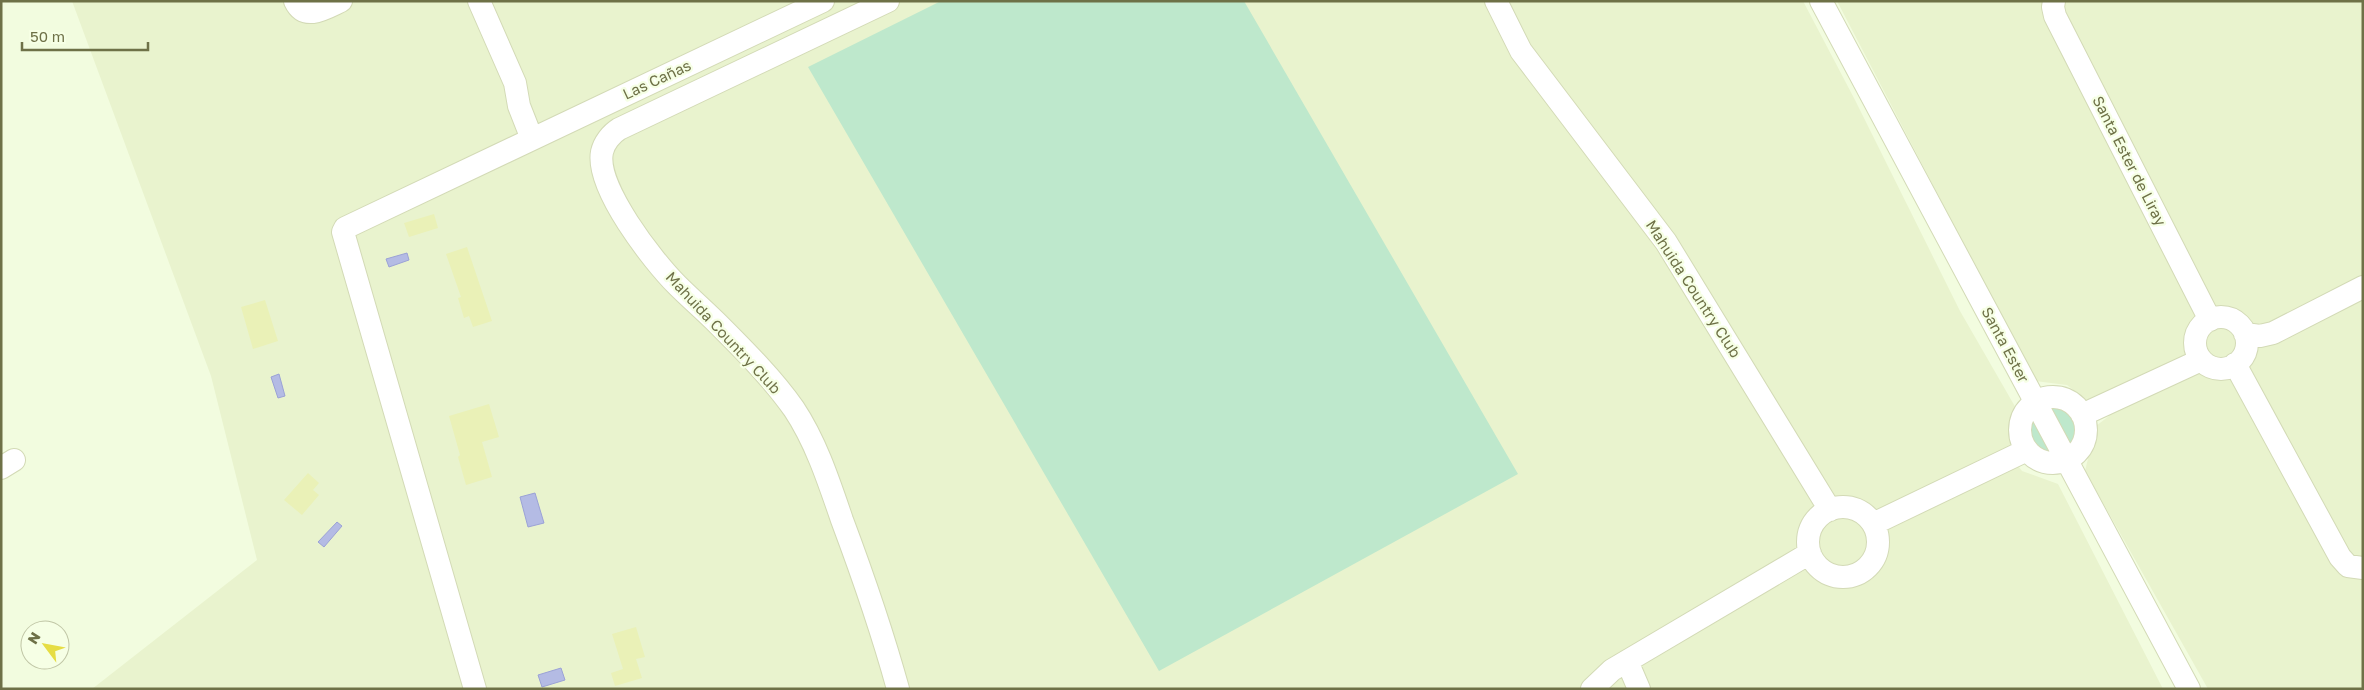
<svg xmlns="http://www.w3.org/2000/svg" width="2364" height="690" font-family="'Golos Text',sans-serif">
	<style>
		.residential { fill: #e9f3ce }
		.green { fill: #bee8cc }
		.water { fill: #b4bbe4; stroke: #9ba2d6 }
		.building { fill: #eaf1b7 }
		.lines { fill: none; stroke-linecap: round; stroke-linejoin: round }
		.minor-casing { stroke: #d3dab6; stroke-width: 24 }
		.minor { stroke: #fff; stroke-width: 22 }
		.labels { text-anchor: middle; stroke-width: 4.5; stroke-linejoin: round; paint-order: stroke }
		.street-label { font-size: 15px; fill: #6e7147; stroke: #f6ffe5 }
	</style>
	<rect width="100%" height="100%" fill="#f2fcdf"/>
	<path class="residential" d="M72 1H1803L1855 100 1960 311 2017 410 2010 442 2012 458 2022 471 2058 484 2163 689H92L257 560 211 376Z
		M1837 1H2363V689H2208L2085 471 2096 426 2109 416 2105 404 2097 397 2086 400 2067 385 2035 381Z"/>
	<path class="green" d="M941 1H1244L1518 474 1159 671 808 67Z
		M2026 430a27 27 0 1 1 54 0a27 27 0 1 1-54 0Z"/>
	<path class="water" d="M407 253 409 260 389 267 386 259Z
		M279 374 285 396 278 398 271 377Z
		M535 493 544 523 528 527 520 497Z
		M337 522 342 526 324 547 318 542Z
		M561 668 565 680 542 687 538 675Z"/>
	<path class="building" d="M434 214 438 228 409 237 404 223Z
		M467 247 492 321 473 327 469 316 464 318 458 298 461 297 446 254Z
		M265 300 278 341 253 349 241 307Z
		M489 404 499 437 482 442 492 477 466 485 458 457 460 455 449 416Z
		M308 473 319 483 313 490 319 495 302 515 284 500Z
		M636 627 645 657 636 659 642 678 615 686 611 673 623 669 612 634Z"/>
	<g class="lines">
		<g class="minor-casing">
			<path id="minor" d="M295 1C305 22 326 8 341 1
				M479 1 515 83 519 106 532 139
				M888 1 619 129C611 134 604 143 602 152 595 187 653 261 677 285 690 298 705 311 718 324 744 350 773 379 794 409 816 442 829 482 842 520 863 576 882 631 898 689
				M1496 1 1521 51 1666 242 1830 510
				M1821 1 2189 689
				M2054 1 2053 7 2055 16 2210 320
				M2195 343a26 26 0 1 1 52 0a26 26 0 1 1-52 0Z
				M2245 334 2260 336 2273 333 2363 287
				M2235 364 2340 557 2348 566 2363 568
				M2020 430a33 33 0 1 1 66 0a33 33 0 1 1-66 0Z
				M2082 415 2201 360
				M1 468 14 460
				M1808 542a35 35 0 1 1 70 0a35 35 0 1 1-70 0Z
				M1873 524 2027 450
				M1627 661 1639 689
				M475 689 343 232 345 228 823 1
				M1592 689 1612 670 1810 553"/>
		</g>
		<use href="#minor" class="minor"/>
	</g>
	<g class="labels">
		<g class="street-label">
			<text transform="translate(657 80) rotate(-25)" y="5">Las Cañas</text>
			<text transform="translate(2129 161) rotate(63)" y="5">Santa Ester de Liray</text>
			<text transform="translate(1693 289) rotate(57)" y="5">Mahuida Country Club</text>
			<text transform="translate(723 333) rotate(47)" y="5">Mahuida Country Club</text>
			<text transform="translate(2005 345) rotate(62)" y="5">Santa Ester</text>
		</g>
	</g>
	<rect width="2364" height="690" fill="none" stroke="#6e7147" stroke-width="5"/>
	<g transform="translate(45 645) rotate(302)"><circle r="24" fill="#f6ffe5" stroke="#c0c6a6"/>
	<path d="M0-4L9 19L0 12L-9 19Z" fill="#e6dd44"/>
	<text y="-8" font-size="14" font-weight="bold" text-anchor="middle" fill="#6e7147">N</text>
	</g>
	<path d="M22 42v8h126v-8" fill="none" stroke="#6e7147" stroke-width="2.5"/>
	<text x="30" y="42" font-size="15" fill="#6e7147" stroke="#f6ffe5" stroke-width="4" paint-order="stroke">50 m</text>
</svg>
